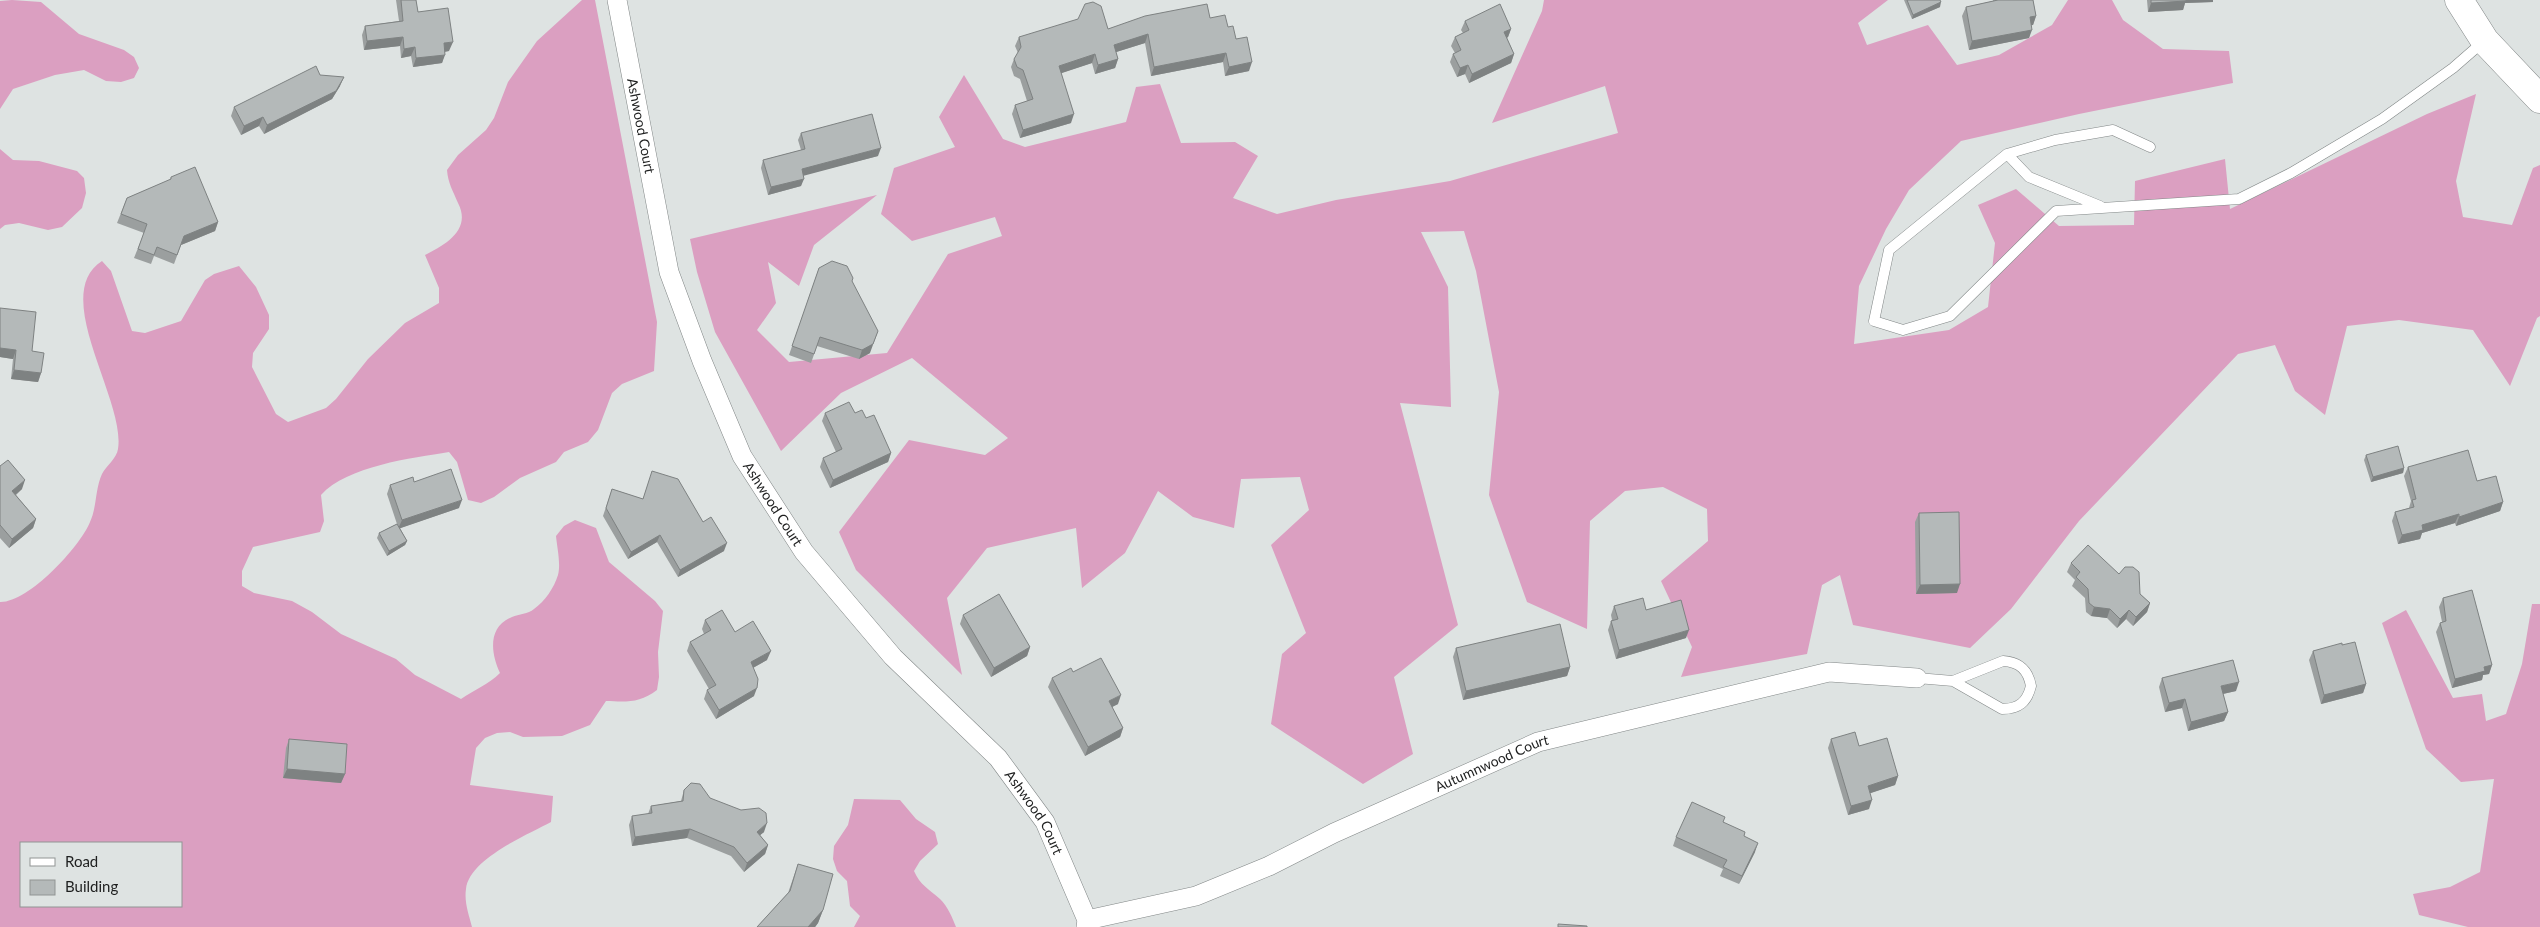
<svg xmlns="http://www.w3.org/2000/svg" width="2540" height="927" font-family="Lato,sans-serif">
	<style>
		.forest { fill: #db9fc1; fill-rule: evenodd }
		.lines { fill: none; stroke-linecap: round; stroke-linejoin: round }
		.lane-casing { stroke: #828787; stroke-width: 11 }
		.street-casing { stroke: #828787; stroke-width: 20 }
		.secondary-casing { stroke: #828787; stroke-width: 29 }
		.lane { stroke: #fff; stroke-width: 10 }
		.street { stroke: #fff; stroke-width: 19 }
		.secondary { stroke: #fff; stroke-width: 28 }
		.wall { fill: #9b9f9f }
		.shaded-wall { fill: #7e8282 }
		.building { fill: #b4b9b9; stroke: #7e8282 }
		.labels { text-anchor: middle; stroke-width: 5; stroke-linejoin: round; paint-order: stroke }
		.street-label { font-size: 14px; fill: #1e1f1f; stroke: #dee3e2 }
	</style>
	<rect width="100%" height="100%" fill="#dee3e2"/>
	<path class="forest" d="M12 0 41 2 79 34 124 50 134 57 139 68 134 78 121 82 106 81 84 70 55 75 13 89 0 109V1Z
		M582 0H595L657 322 654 371 622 384 612 393 598 430 588 442 564 452 556 462 520 478 494 497 481 503 468 500 457 462 449 452C412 458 347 466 321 495L324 521 320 532 253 547 242 571V586L254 593 292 601 312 612 341 634 396 659 415 675 461 699C474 690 489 684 500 673 491 654 487 627 512 617 519 614 528 614 534 609 545 601 554 588 558 575 561 564 557 547 556 536L564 526 575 520 596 528 609 562 655 601 663 611 658 652 659 677 657 690C640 703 627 702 606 701L590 725 562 736 523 737 510 732 497 733 485 738 476 748 470 785 553 796 551 822C527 835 469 859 466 889 464 902 469 915 472 927H0V602C28 603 80 547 90 522 97 507 95 489 102 474 106 466 117 458 118 449 126 400 49 295 102 261L111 271 132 331 145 333 181 321 205 280 214 274 239 266 256 287 269 315V329L253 353 252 367 276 414 288 422 326 408 336 399 368 359 405 323 439 303V288L425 255C445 245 472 230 458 203 453 191 448 183 447 170L458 155 486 130 494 118 508 82 537 41ZM21 843H181V906H21Z
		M1544 0H1888L1858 23 1867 45 1928 25 1957 65 1999 55 2052 25 2068 0H2112L2123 20 2163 49 2229 51 2233 83 2079 114 1961 141 1909 190 1886 229 1859 286 1854 344 1949 330 1988 307 1995 243 1978 205 2016 189 2059 226 2134 225 2135 181 2225 159 2230 209 2427 114 2476 94 2456 181 2463 217 2512 225 2533 168 2540 165V316L2537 318 2510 386 2473 330 2399 320 2347 326 2325 415 2295 391 2275 345 2238 354 2079 521 2011 609 1970 648 1853 625 1840 575 1822 585 1807 654 1681 677 1692 647 1661 581 1708 541 1707 509 1663 487 1625 491 1590 521 1587 629 1527 602 1489 495 1499 392 1476 271 1464 231 1421 232 1448 287 1451 407 1400 403 1458 625 1394 677 1413 754 1363 784 1271 724 1282 654 1306 633 1271 545 1309 510 1300 477 1241 479 1234 528 1193 517 1158 491 1125 553 1082 588 1076 528 987 548 947 598 962 675 856 570 839 532 909 440 985 455 1008 438 912 358 841 393 781 451 715 332 697 272 690 239 877 195 814 245 799 286 768 262 776 303 757 330 789 362 887 353 948 254 1002 236 995 217 912 241 881 214 894 168 955 147 939 117 964 75 1003 139 1025 147 1126 122 1136 87 1160 84 1181 143 1235 142 1258 156 1233 198 1277 214 1336 200 1450 181 1618 133 1605 86 1492 123 1542 11Z
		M0 149 13 160 39 161 77 171 84 178 86 193 82 208 62 227 48 230 19 223 5 225 0 229Z
		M2532 604H2540V927H2468L2419 915 2413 894 2450 887 2480 872 2494 779 2461 782 2426 749 2382 623 2406 610 2453 698 2482 694 2486 721 2506 714 2522 664Z
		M854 799 900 800 916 819 935 832 938 844 920 861 914 871C920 885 929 889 940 899 948 907 952 917 956 927H854L860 916 850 906 847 881 837 871 833 859 834 846 848 825Z"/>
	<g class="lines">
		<g class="lane-casing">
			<path id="lane" d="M2150 147 2113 130 2055 140 2007 154 1889 250 1874 321 1903 330 1950 316 2056 211 2239 199 2291 173 2382 119 2453 68 2484 41
				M2007 154 2029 177 2100 206
				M1917 678 1953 681 2003 661C2020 662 2028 670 2031 686 2027 702 2019 709 2002 709L1953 681"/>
		</g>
		<g class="street-casing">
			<g id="street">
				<path id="s1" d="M617 0 669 272 702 361 742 456 804 552 893 657 998 758 1045 822 1087 920 1086 927"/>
				<path id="s2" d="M1087 920 1196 896 1269 866 1334 833 1538 742 1829 672 1917 678"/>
			</g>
		</g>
		<g class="secondary-casing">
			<path id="secondary" d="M2459 0 2485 41 2540 99"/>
		</g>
		<use href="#lane" class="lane"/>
		<use href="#street" class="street"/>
		<use href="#secondary" class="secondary"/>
	</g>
	<path class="wall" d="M396 0H416L418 12 449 51 445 52 442 63 413 67 411 56 401 58 400 46 364 50 362 35 365 26 399 21Z
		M1904 0H1940V7L1912 19Z
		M1993 0H2033L2036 16 2033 25H2031L2029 38 1969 50 1962 16 1966 7 1993 1Z
		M2147 0H2213V2L2185 3 2183 10 2148 12Z
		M1210 18 1228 27 1236 39 1249 71 1225 76 1223 62 1151 76 1145 43 1116 52 1118 59 1115 68 1095 74 1092 63 1061 73 1071 123 1020 138 1012 114 1015 105 1027 101 1020 79 1014 76 1011 67 1014 59 1018 53 1015 46 1019 37 1108 29Z
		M1465 21 1511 29 1508 37 1507 38 1514 54 1511 63 1469 83 1465 74 1457 77 1450 62 1453 54 1455 53 1451 46 1455 37 1463 33 1461 30Z
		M320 75 340 86 332 99 264 134 259 126 241 135 231 116 234 107Z
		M801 133 878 156 803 175 801 186 768 195 761 168 763 160 801 150 798 140Z
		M171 177 218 222 215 231 181 245 174 264 154 256 151 264 134 258 144 233 117 223 127 198 170 180Z
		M819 268 852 281 870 353 859 359 817 346 811 363 789 355Z
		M0 308 32 351 41 373 38 382 11 379 13 359 0 357Z
		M825 413H855L866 418 891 453 888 462 830 488 820 467 823 458 836 452 822 421Z
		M2366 455 2404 468 2403 473 2371 482 2364 460Z
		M0 466 22 489 16 495 36 519 33 528 9 548 0 538Z
		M2408 467 2477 481 2503 502 2500 511 2456 526 2455 523 2422 533 2420 539 2398 544 2392 521 2395 512 2409 508 2411 501 2404 476Z
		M650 478 703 522 724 551 678 577 657 542 628 559 603 516 612 489 643 499Z
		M414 482 459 508 400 528 407 541 405 545 387 556 377 538 379 533 397 524 387 494 390 485Z
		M1919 513 1957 593 1916 594 1915 522Z
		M2071 563 2119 574 2150 603 2147 612 2133 626 2126 619 2117 628 2107 618 2091 616 2086 612 2085 598 2072 586 2075 580 2067 572Z
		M2443 598 2492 665 2489 674 2483 675 2482 680 2452 688 2436 632 2440 623 2442 622 2439 607Z
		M1614 606 1646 610 1686 638 1616 659 1608 630 1611 621 1612 620 1611 615Z
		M963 615 1030 647 1027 656 991 677 960 624Z
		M705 620 735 632 767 660 753 668 754 696 716 719 704 699 707 690 709 689 687 651 690 642 704 634 702 629Z
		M2342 645 2366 684 2363 693 2321 704 2309 660 2313 651Z
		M1456 648 1570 667 1567 676 1463 700 1453 657Z
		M1073 672 1118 704 1112 707 1123 728 1120 737 1085 756 1048 687 1052 678Z
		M2162 678 2236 691 2223 694 2228 712 2224 721 2188 731 2182 708 2165 712 2159 687Z
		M289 739 345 774 341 783 283 778 286 748Z
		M1831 739 1859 746 1898 776 1895 785 1870 793 1869 809 1848 815 1828 748Z
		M684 790 710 798 764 832 760 835 768 845 765 854 744 872 731 856 687 838 632 846 629 825 632 816 648 814 651 806 681 801Z
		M1723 822 1744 836 1755 852 1739 884 1720 876 1723 869 1673 846 1676 837Z
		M798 864 823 910 818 923 815 927H757L788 893Z"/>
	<path class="shaded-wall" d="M2183 0H2213V2L2185 3 2183 10 2148 12 2151 3Z
		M1941 2 1940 7 1912 19 1913 15Z
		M2036 16 2033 25 2026 26 2030 17Z
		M1511 29 1508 37 1500 41 1504 32Z
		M2032 30 2029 38 1969 50 1972 41Z
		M1148 34 1145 43 1110 54 1114 45Z
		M403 37 400 46 364 50 367 41Z
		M453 42 449 51 441 52 444 43Z
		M415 47 411 56 401 58 404 49Z
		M1226 53 1223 62 1151 76 1154 67Z
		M1095 54 1092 63 1056 75 1059 66Z
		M1514 54 1511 63 1469 83 1472 74Z
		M445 55 442 63 413 67 416 58Z
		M1118 59 1115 68 1095 74 1098 65Z
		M1252 62 1249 71 1225 76 1229 67Z
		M1468 65 1465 74 1457 77 1460 68Z
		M344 77 340 86 332 99 264 134 267 125Z
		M1074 114 1071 123 1020 138 1023 130Z
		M263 117 259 126 241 135 244 126Z
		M881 148 878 156 799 177 802 169Z
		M804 179 801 186 768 195 771 187Z
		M218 222 215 231 181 245 184 236Z
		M878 331 870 353 859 359 862 350Z
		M0 348 16 350 13 359 0 357Z
		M14 370 41 373 38 382 11 379Z
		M891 453 888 462 830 488 833 480Z
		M2404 468 2403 473 2371 482 2373 477Z
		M25 480 22 489 9 500 12 491Z
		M462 500 459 508 398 529 402 520Z
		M2503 502 2500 511 2456 526 2459 517Z
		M2459 514 2455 523 2422 533 2420 539 2398 544 2402 535 2422 525Z
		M36 519 33 528 9 548 12 539Z
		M660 535 657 542 628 559 631 552Z
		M407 541 405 545 387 556 389 551Z
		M727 543 724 551 678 577 680 570Z
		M1960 584 1957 593 1916 594 1920 585Z
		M2150 603 2147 612 2133 626 2136 617Z
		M2094 607 2110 609 2107 618 2091 616Z
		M2129 610 2126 619 2117 628 2120 619Z
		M1689 630 1686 638 1616 659 1619 650Z
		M1030 647 1027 656 991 677 994 668Z
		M771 651 767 660 747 671 751 662Z
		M2492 665 2489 674 2483 675 2482 680 2452 688 2455 679 2484 667Z
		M1570 667 1567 676 1463 700 1466 691Z
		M2239 682 2236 691 2218 695 2221 686Z
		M2366 684 2363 693 2321 704 2324 695Z
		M757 688 754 696 716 719 719 710Z
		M1121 695 1118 704 1106 710 1109 701Z
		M2185 699 2182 708 2165 712 2169 703Z
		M2228 712 2224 721 2188 731 2191 722Z
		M1123 728 1120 737 1085 756 1088 747Z
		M287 769 345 774 341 783 283 778Z
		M1898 776 1895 785 1865 795 1868 786Z
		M1872 800 1869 809 1848 815 1851 806Z
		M767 823 764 832 753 841 757 832Z
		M690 829 687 838 632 846 635 837Z
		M1758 843 1755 852 1739 884 1742 876Z
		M768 845 765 854 744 872 747 863Z
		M823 910 818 923 815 927H808Z"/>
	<path class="building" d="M401 0H416L418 12 448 8 453 42 444 43 445 55 416 58 415 47 404 49 403 37 367 41 365 26 403 21Z
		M1907 0H1940L1941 2 1913 15Z
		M1998 0H2033L2036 16 2030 17 2032 30 1972 41 1966 7Z
		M2151 0H2186V1L2151 3Z
		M1093 2 1101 6 1108 29 1145 16 1207 4 1210 18 1225 15 1228 27 1233 26 1236 39 1247 37 1252 62 1229 67 1226 53 1154 67 1148 34 1114 45 1118 59 1098 65 1095 54 1059 66 1074 114 1023 130 1015 105 1033 99 1023 70 1017 67 1014 59 1021 47 1019 37 1078 19 1085 4Z
		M1500 4 1511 29 1504 32 1514 54 1472 74 1468 65 1460 68 1453 54 1461 50 1455 37 1469 30 1465 21Z
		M316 66 320 75 344 77 336 91 267 125 263 117 244 126 234 107Z
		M872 114 881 148 802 169 804 179 771 187 763 160 805 149 801 133Z
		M195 167 218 222 184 236 177 255 157 247 154 255 138 249 147 224 121 214 127 198 171 179V177Z
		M832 261 847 266 853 278 852 281 878 331 873 344 862 350 820 337 814 354 792 346 819 268Z
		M0 308 36 312 32 351 44 353 41 373 14 370 16 350 0 348Z
		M849 402 855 413 862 410 866 418 874 415 891 453 833 480 823 458 842 449 825 413Z
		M2398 446 2404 468 2373 477 2366 455Z
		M2468 450 2477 481 2496 476 2503 502 2459 517V514L2422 525 2423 530 2402 535 2395 512 2414 507 2412 500 2416 499 2408 467Z
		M8 460 25 480 12 491 36 519 12 539 0 525V466Z
		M451 469 462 500 402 520 390 485 413 477 414 482Z
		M652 471 678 479 703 522 711 517 727 543 680 570 660 535 631 552 606 508 612 489 643 499Z
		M1959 512 1960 584 1920 585 1919 513Z
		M397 524 407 541 389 551 379 533Z
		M2088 545 2119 574 2125 567H2133L2139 572 2140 594 2150 603 2136 617 2129 610 2120 619 2110 609 2094 607 2089 603 2088 589 2076 577 2080 572 2071 563Z
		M2472 590 2492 665 2484 667 2485 671 2455 679 2440 623 2446 621 2443 598Z
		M999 594 1030 647 994 668 963 615Z
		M1643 598 1646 610 1681 600 1689 630 1619 650 1611 621 1618 619 1614 606Z
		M722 610 735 632 753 621 771 651 751 662 758 679 757 688 719 710 707 690 716 685 690 642 711 630 705 620Z
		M1560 624 1570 667 1466 691 1456 648Z
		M2355 642 2366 684 2324 695 2313 651 2342 643V645Z
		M1101 658 1121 695 1109 701 1123 728 1088 747 1052 678 1071 668 1073 672Z
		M2233 660 2239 682 2221 686 2228 712 2191 722 2185 699 2169 703 2162 678Z
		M1855 732 1859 746 1887 738 1898 776 1868 786 1872 800 1851 806 1831 739Z
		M289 739 347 744 345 774 287 769Z
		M691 783 700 784 710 798 741 810 759 808 766 813 767 823 757 832 768 845 747 863 734 847 690 829 635 837 632 816 652 813 651 806 683 801 684 790Z
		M1692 802 1725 817 1723 822 1745 832 1744 836 1758 843 1742 876 1723 867 1727 860 1676 837Z
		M798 864 833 874 823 910 808 927H757L790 891Z
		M1558 924 1587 926V927H1558Z"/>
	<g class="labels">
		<g class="street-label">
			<text dy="5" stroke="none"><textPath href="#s1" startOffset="128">Ashwood Court</textPath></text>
			<text dy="5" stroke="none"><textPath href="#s1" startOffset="532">Ashwood Court</textPath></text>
			<text dy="5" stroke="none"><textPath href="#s2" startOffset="436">Autumnwood Court</textPath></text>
			<text dy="5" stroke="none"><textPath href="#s1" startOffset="938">Ashwood Court</textPath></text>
		</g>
	</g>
	<rect x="20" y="842" width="162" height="65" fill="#dee3e2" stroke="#919594"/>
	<rect x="30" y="858" width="25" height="8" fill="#ffffff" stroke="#919594"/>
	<text x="65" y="867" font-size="15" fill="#1e1f1f">Road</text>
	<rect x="30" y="880" width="25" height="15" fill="#b4b9b9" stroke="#919594"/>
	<text x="65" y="892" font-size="15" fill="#1e1f1f">Building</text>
</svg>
